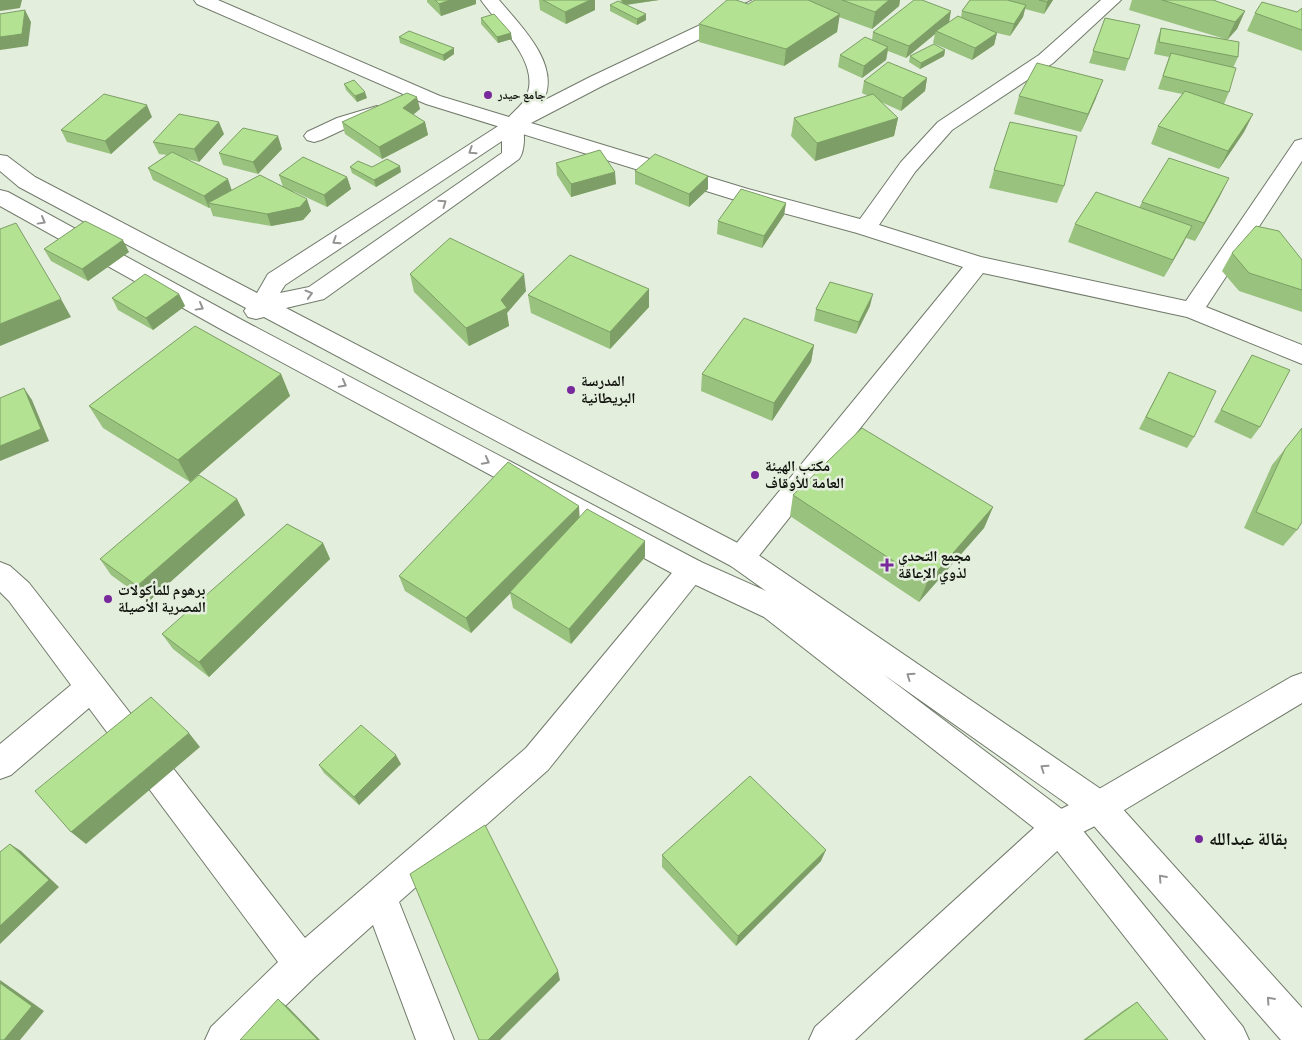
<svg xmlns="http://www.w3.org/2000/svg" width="1302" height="1040" font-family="Manrope,'Noto Naskh Arabic',sans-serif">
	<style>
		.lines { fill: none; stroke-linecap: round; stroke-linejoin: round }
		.street-casing { stroke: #717a6b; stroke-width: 2 }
		.secondary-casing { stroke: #717a6b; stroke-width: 2 }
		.street { fill: #fff; fill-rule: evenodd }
		.secondary { fill: #fff; fill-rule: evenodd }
		.wall { fill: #99c27e }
		.shaded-wall { fill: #7d9e66 }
		.building { fill: #b2e292; stroke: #7d9e66 }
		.oneway { stroke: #949593 }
		.poi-dot { fill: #78299b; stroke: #e4eedd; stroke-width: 2 }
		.labels { text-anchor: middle; stroke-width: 5; stroke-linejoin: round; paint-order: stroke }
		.far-poi-label { font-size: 12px; font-weight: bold; fill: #11140e; stroke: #e4eedd; text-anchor: start }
		.poi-label { font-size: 15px; font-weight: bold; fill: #11140e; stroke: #e4eedd; text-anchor: start }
		.near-poi-label { font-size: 18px; font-weight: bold; fill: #11140e; stroke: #e4eedd; text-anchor: start }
	</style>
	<rect width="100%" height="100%" fill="#e4eedd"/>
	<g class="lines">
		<g class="street-casing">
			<path id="street" d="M194 0H218L440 96 509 117C514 111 521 106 525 99 544 65 498 25 481 0H499C520 25 562 65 543 101L590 77 753 0H776L773 4 604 85 531 123 748 189 860 219 901 162 938 122 1039 55 1101 0H1121L1053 63 952 130 915 172 879 225 981 257 1186 301 1295 141 1302 139V161L1206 307 1302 345V364L1187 317 983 273 751 566 741 570 731 566 727 558 731 550 963 267 857 233 732 199 426 104 197 4Z
				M377 106 384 108 387 112 384 116 351 126 321 140 314 142 307 140 304 136 307 132 337 118Z
				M691 558 701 562 705 570 701 578 548 770 399 902 454 1040H416L373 925 315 977 250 1040H205L211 1027 278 962 89 708 11 775 0 779V744L71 685 9 601 0 592V562L10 566 29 583 305 938 526 748 681 562Z
				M1302 673V703L1111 818 1071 838 855 1040H809L815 1027 1047 816 1087 796 1291 677Z"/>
		</g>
		<g class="secondary-casing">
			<path id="secondary" d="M513 119 520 121C526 129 525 151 519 159L324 299 286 308 751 550 1111 796 1302 1008V1040H1281L1087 818 883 674 1071 816 1243 1027 1249 1040H1206L1047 838 764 617 681 578 226 332 0 206V190L8 192 242 320 701 562 766 591 731 566 264 317 256 319 248 317 244 311 246 308 19 187 0 171V155L7 156 35 177 257 293 268 274 506 121ZM502 141V153L309 287 280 293 285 285Z"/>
		</g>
		<use href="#street" class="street"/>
		<use href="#secondary" class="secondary"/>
	</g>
	<path class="wall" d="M427 0H476V4L441 16 427 2Z
		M539 0H595V10L566 24 540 10Z
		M620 0H659L627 5 646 20 637 25 610 11V5L621 2Z
		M755 0H900L899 6 872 29 839 17 837 32 784 66 699 42V24L748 4Z
		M970 0H1053L1044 14 1025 9 1023 17 1010 36 997 33 994 45 972 60 933 43 935 34 906 58 888 51 886 60 862 78 838 67 840 55 872 40 873 32 949 22 961 17 962 11Z
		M1132 0H1213L1245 11 1237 29 1227 40 1238 57 1233 68 1229 92 1224 104 1253 114 1244 132 1219 169 1151 144 1158 126 1182 94 1158 89 1169 57 1154 54 1157 40 1161 28 1225 39 1129 10Z
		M1302 8V51L1247 31 1255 13 1297 12Z
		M481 18 512 39 498 43 481 24Z
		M1105 18 1129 59 1125 71 1089 63Z
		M399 37 454 48V54L444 61 400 43Z
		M945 50 944 56 920 69 909 62 910 56Z
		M927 78 925 91 901 111 881 102 898 118 894 136 815 161 791 136 794 118 868 96 862 93 864 81Z
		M344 84 367 98 357 102 346 90Z
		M1019 96 1096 98 1081 132 1014 114Z
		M420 109 413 115 425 122 428 135 382 159 345 134 342 122Z
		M152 117 111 154 67 142 61 130Z
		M224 134 199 162 187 159 232 190 283 187 279 175 347 177 351 189 327 207 293 191 311 211 303 220 271 226 213 216 210 207 209 208 153 180 148 168 167 155 159 154 153 142Z
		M282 149 258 174 223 165 219 153Z
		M556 163 616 184 571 197 557 175Z
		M350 167H372L401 172 376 187 352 173Z
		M994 170 1064 186 1057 203 989 188Z
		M635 171 708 176V189L689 207 635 184Z
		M1220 196 1195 241 1186 238 1164 277 1068 242 1075 224 1139 208 1142 202Z
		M786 203 784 215 762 248 717 234 718 221Z
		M44 249 129 252 88 281 51 261Z
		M1232 253 1302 260V312L1239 291 1222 271Z
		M410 274 526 291 507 313 509 326 469 346 414 292Z
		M649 289V307L610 349 531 313 528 295Z
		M179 294 185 306 153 330 118 310 112 298Z
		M870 306 856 334 814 321 816 309Z
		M814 345 811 362 772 421 701 391 702 374Z
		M1252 355 1260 427 1251 439 1214 422 1245 367Z
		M1169 372 1194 437 1187 448 1139 429Z
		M281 374 290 396 190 482 103 428 89 406Z
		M1285 449 1297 530 1283 546 1244 528 1272 465Z
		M793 495 993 507 984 528 919 602 790 516Z
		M237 499 245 515 148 602 111 575 100 559Z
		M580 517 645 557 571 644 513 608 510 593 471 633 405 591 399 576Z
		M323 543 330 559 209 677 173 649 162 634Z
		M401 764 359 805 324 773 319 765Z
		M662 855 821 861 736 946 662 867Z
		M1137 1002 1168 1040H1083L1124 1010Z"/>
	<path class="shaded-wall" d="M0 0H22L20 8 0 11Z
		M450 0H476V4L441 16 439 4Z
		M590 0H595V10L566 24 565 12Z
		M622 0H659L623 5Z
		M889 0H900L899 6 872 29 875 12Z
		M1049 0H1053L1044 14 1047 2Z
		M1026 5 1023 17 1010 36 1014 24Z
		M25 10 31 22 28 46 0 50V37Z
		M951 11 949 23 936 31 935 34 906 58 909 46Z
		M1245 11 1237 29 1227 40 1235 22Z
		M646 14V20L637 25V19Z
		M840 14 837 32 784 66 786 49Z
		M511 33 512 39 498 43 497 37Z
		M997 33 994 45 972 60 975 48Z
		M888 47 886 60 862 78 864 66Z
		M454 48V54L444 61 443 55Z
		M945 50 944 56 920 69 921 63Z
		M927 78 925 91 901 111 903 98Z
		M1103 80 1096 98 1081 132 1088 114Z
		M365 92 367 98 357 102 355 96Z
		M417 97 420 109 405 121 403 108Z
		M147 105 152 117 111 154 105 141Z
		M1253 114 1244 132 1219 169 1228 151Z
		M898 118 894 136 815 161 817 143Z
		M219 122 224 134 199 162 194 149Z
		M425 122 428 135 382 159 379 147Z
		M278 136 282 149 258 174 253 162Z
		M400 166 401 172 376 187 374 180Z
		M615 172 616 184 571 197V184Z
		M708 176V189L689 207V194Z
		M347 177 351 189 327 207 324 195Z
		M1229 178 1220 196 1195 241 1204 223Z
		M228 179 232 191 208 203 210 207 209 208 204 196Z
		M307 199 311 211 303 220 271 226 267 214Z
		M786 203 784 215 762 248 764 236Z
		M1192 226 1183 244 1164 277 1173 260Z
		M123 240 129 252 88 281 82 269Z
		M524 274 526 291 507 313 509 326 469 346 466 328 501 300Z
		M649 289V307L610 349V332Z
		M179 294 185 306 153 330 146 318Z
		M873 294 870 306 856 334 859 322Z
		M61 299 71 317 0 346V324Z
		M814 345 811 362 772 421 774 403Z
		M281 374 290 396 190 482 178 460Z
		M24 388 32 400 49 441 0 461V446Z
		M237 499 245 515 148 602 137 586Z
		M579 506 580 523 471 633 466 618Z
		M993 507 984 528 919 602 927 583Z
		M645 541V557L571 644 569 629Z
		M323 543 330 559 209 677 199 662Z
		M189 733 200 747 86 844 71 832Z
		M396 755 401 764 359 805 354 797Z
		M10 844 21 851 59 887 0 944V926Z
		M826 850 821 861 736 946 738 936Z
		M558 971 560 980 500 1040H488Z
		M0 980 44 1011 20 1040H4Z
		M278 999 289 1008 320 1040H318Z"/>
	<path class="building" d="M435 0H450L439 4Z
		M543 0H590L565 12Z
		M727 0H736L748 4 755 0H808L840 14 786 49 699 24Z
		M842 0H889L875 12Z
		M914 0H922L951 11 909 46 873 32Z
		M970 0H1007L1026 5 1014 24 962 11Z
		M1039 0H1049L1047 2Z
		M1162 0H1213L1245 11 1235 22Z
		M618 1 646 14 637 19 610 5Z
		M1262 2 1297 12 1302 8V30L1255 13Z
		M25 10 22 34 0 37V14Z
		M494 14 511 33 497 37 481 18Z
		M958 16 997 33 975 48 936 31Z
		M1105 18 1140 25 1129 59 1093 51Z
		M1161 28 1239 42 1238 57 1159 42Z
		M409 31 454 48 443 55 399 37Z
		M865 37 888 47 864 66 840 55Z
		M934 44 945 50 921 63 910 56Z
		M1171 53 1236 68 1229 92 1163 76Z
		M888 62 927 78 903 98 864 81Z
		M1037 63 1103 80 1088 114 1019 96Z
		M354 80 365 92 355 96 344 84Z
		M1185 91 1253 114 1228 151 1158 126Z
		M407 93 417 97 403 108 425 122 379 147 342 122Z
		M104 94 147 105 105 141 61 130Z
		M873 94 898 118 817 143 794 118Z
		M179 114 219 122 194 149 153 142Z
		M1010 122 1077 136 1064 186 994 170Z
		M243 128 278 136 253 162 219 153Z
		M600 150 615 172 571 184 556 163Z
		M172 152 228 179 204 196 148 168Z
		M655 154 708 176 689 194 635 171Z
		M303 157 347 177 324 195 279 175Z
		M1169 158 1229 178 1204 223 1142 202Z
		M387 159 400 166 374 180 350 167 358 161 372 167Z
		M260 175 307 199 300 207 267 214 208 203Z
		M741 189 786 203 764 236 718 221Z
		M1096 192 1192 226 1173 260 1075 224Z
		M85 221 123 240 82 269 44 249Z
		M16 223 61 299 0 324V229Z
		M1256 226 1279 231 1302 260V290L1249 273 1232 253Z
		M450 238 524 274 501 300 507 308 466 328 410 274Z
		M570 255 649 289 610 332 528 295Z
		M145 274 179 294 146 318 112 298Z
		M830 282 873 294 859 322 816 309Z
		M744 318 814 345 774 403 702 374Z
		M195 326 281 374 178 460 89 406Z
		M1252 355 1290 370 1260 427 1221 410Z
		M1169 372 1216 391 1194 437 1146 417Z
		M24 388 41 429 0 446V398Z
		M862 428 993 507 927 583 793 495Z
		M1302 428V522L1297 530 1256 512 1285 449Z
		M508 462 579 506 466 618 399 576Z
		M199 475 237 499 137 586 100 559Z
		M587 509 645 541 569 629 510 592Z
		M287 524 323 543 199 662 162 634Z
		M151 697 189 733 71 832 35 791Z
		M361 725 396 755 354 797 319 765Z
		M750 776 826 850 738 936 662 855Z
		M485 825 558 971 488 1040H479L410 874Z
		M10 844 49 880 0 926V852Z
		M0 983 32 1006 4 1040H0Z
		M278 999 318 1040H240Z
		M1137 1002 1168 1040H1085Z"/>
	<defs><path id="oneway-chevron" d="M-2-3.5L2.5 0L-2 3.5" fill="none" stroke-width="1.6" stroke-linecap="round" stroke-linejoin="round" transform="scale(1.25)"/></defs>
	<g class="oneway">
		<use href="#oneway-chevron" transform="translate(472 151) rotate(147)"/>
		<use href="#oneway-chevron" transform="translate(443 203) rotate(-35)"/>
		<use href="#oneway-chevron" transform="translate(42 221) rotate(29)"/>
		<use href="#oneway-chevron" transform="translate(336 241) rotate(147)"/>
		<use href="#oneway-chevron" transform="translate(309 294) rotate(-16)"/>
		<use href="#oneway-chevron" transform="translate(200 307) rotate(29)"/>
		<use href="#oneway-chevron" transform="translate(343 384) rotate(28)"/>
		<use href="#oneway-chevron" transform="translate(486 461) rotate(28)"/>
		<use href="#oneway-chevron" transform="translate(910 676) rotate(-145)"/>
		<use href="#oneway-chevron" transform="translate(1044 768) rotate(-145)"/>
		<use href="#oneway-chevron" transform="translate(1162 878) rotate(-132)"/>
		<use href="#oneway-chevron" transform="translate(1270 1000) rotate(-132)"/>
	</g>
	<g class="poi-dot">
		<circle cx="488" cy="95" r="5"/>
		<circle cx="571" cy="390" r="5"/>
		<circle cx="755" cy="475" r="5"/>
		<path d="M884.5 557.5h5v5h5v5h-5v5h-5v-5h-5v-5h5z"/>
		<circle cx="108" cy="599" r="5"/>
		<circle cx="1199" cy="839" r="5"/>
	</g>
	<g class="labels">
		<g class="far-poi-label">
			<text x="498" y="99">جامع حيدر</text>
		</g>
		<g class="poi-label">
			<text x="581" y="386">المدرسة<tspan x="581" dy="17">البريطانية</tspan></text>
			<text x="765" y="471">مكتب الهيئة<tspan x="765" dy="17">العامة للأوقاف</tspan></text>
			<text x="898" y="561">مجمع التحدي<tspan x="898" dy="17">لذوي الإعاقة</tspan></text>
			<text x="118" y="595">برهوم للمأكولات<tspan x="118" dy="17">المصرية الأصيلة</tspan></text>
		</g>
		<g class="near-poi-label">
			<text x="1209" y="845">بقالة عبدالله</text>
		</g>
	</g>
</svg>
